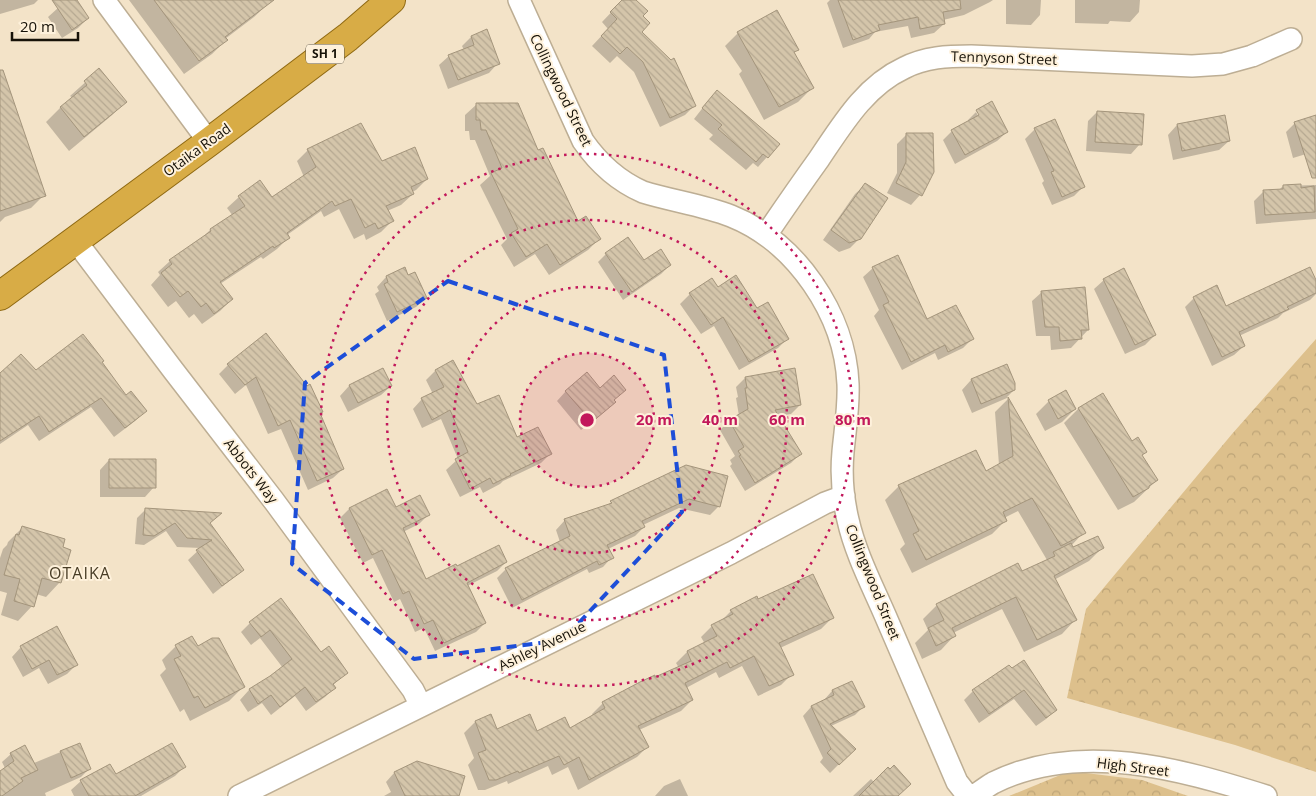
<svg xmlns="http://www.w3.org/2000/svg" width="1316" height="796" font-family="'Open Sans',sans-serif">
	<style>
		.forest { fill: url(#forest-crowns) }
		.shadow { fill: #0003; fill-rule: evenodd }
		.building { fill: url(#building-back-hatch); stroke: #a4957c }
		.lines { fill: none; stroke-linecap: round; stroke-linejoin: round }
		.minor-casing { stroke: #bdae94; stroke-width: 24 }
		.trunk-casing { stroke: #8f6912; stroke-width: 30 }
		.minor { stroke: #fff; stroke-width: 21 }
		.trunk { stroke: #d8ac46; stroke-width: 28 }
		.marked { fill: none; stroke: #1d4ed8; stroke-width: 4; stroke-dasharray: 10 6; stroke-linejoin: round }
		.ring { fill: none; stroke: #c2185b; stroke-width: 2.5; stroke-dasharray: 2.5 5 }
		.labels { text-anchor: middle; stroke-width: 4; stroke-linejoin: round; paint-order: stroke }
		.shield { fill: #fef1db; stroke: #5c5547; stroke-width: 1 }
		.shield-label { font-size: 12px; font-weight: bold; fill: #171208 }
		.street-label { font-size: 14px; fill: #171208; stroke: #fef1db }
		.quarter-label { font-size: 16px; letter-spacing: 1px; fill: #483c25; stroke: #fef1db }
		.centre { fill: #c2185b; stroke: #fef1db; stroke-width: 2.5 }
		.ring-label { font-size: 15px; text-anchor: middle; font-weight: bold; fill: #c2185b; stroke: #fef1db; stroke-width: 4; stroke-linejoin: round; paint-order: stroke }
	</style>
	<defs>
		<pattern id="forest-crowns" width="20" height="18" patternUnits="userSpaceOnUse" patternTransform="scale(1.25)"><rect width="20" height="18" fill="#ddc08c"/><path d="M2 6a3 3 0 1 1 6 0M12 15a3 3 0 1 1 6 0" fill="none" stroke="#bda477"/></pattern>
		<pattern id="building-back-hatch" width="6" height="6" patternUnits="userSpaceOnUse" patternTransform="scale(1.25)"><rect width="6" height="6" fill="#d4c5aa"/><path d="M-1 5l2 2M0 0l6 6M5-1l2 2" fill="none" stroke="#b5a891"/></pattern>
	</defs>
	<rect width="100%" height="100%" fill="#f3e3c8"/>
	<path class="forest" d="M1316 339V772L1235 745 1067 698 1086 609 1232 434Z
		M1070 771 1142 780 1188 796H1009Z"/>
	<path class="shadow" d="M0 0H38L34 4 0 14Z
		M69 0H76L88 18 78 28 62 38 48 17 58 8Z
		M129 0H266L269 3 254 17 225 39 226 40 212 54 184 74Z
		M623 0H634L641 16 640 32 695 105 685 115 660 127 634 72 617 56 610 63 592 46 608 29 602 22Z
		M830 0H993L990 2 964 15 943 20 944 24 934 33 911 38 908 26 875 32 869 39 843 48 827 3Z
		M1006 0H1041L1040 15 1031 25 1006 24Z
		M1075 0H1140L1139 12 1130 22 1110 21 1108 24 1075 23Z
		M739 32 797 49 793 53 812 88 798 102 764 120 739 74 742 71 725 46Z
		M471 37 498 63 489 73 448 89 439 65 449 56 464 50 462 46Z
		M99 70 125 102 111 116 69 151 46 122 60 108 73 98 70 96Z
		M0 79 44 195 31 208 5 217 0 222Z
		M708 101 767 157 758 167 753 163 746 170 709 139 713 135 694 119Z
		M477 104 538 152 578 222 599 239 588 250 549 275 535 254 514 267 501 245 507 239 480 185 490 176 475 140H470L469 131H465V115Z
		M977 111 1007 132 997 141 955 164 943 140 952 131 969 122 968 120ZM976 112H979L981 121Z
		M1097 112 1140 144 1131 154 1086 151 1088 121Z
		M1224 116 1229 141 1219 150 1173 160 1168 135 1177 125Z
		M1316 116V151L1293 158 1286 132 1295 123Z
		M1035 129 1083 187 1074 196 1052 205 1042 183 1044 181 1025 139Z
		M906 135 932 172 920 195 911 205 887 193 897 173V144Z
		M308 150 381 163 427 179 416 190 412 192 413 194 401 205 387 211 392 221 381 232 366 240 364 234 354 239 339 209 324 217 321 211 287 235 289 237 277 249 263 259 261 257 220 284 232 299 220 311 202 324 194 314 189 318 176 301 168 307 151 285 160 275 158 272 170 261 201 239 210 230 233 216 227 208 239 197 271 199 304 177 297 161Z
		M865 185 860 238 850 248 839 252 823 240 855 194Z
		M1316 185V219L1256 224 1254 201 1264 191 1279 190 1283 186Z
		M606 254 643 262 670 265 661 274 623 300 598 262Z
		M873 268 927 321 972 339 963 348 938 360 935 353 902 370 874 316 879 310 863 277Z
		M404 269 408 277 426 298 416 307 387 321 375 294 379 291 377 287 386 277Z
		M1104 280 1155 335 1145 345 1125 354 1094 289Z
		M1316 283V294L1310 300 1283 313 1278 318 1239 336 1244 346 1234 355 1212 366 1185 307 1194 298 1226 308Z
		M718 288 757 309 787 339 778 348 739 370 714 326 701 334 680 304 690 294Z
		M1042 292 1088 330 1071 348 1051 350 1050 336H1036L1032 301Z
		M265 335 321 412 319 414 343 469 333 478 308 490 281 429 268 434 246 385 235 394 219 374 228 365Z
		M100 362 125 397 145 411 135 421 114 437 91 407 39 441 28 425 0 444V375L36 372Z
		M1007 365 1014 390 1007 397V398L972 413 962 390 971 380Z
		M383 370 391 386 381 395 348 412 340 396 349 386Z
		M435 371 516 438 550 454 541 463 503 481 500 484 483 493 480 487 460 497 446 470 458 459 441 419 422 428 413 409 422 399 433 394 426 380Z
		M745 378 800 405 791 414 777 416 800 454 791 463 745 491 730 466 732 464 730 460 735 456 720 430 729 421 739 416 736 398 738 397 736 387Z
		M599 389 613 401 605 411 581 430 557 401 566 391Z
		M1066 392 1075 409 1062 422 1045 431 1036 414 1049 401Z
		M1102 394 1132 443 1145 452 1141 456 1157 480 1134 502 1118 510 1064 423 1078 409Z
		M1008 399 1084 532 1071 546 1073 549 1103 547 1089 561 1054 580 1075 620 1062 634 1024 652 1002 609 953 633 954 636 941 650 922 659 915 643 928 630 923 619 936 606 1018 565 1021 573 1047 560 1018 511 1004 518 1006 520 992 534 912 573 900 549 905 544 885 500 899 486 976 452 985 473 999 465 995 412Z
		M109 460 154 487 145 497H100V470Z
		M686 466 719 506 710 515 679 508 643 525 644 527 635 536 608 549 612 557 603 567 589 573 587 569 512 608 497 578 506 569 560 542 556 530 565 520 607 506 611 502Z
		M146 509 219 514 209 524 242 570 233 578 213 594 188 560 201 548 177 547 166 531 144 545 135 544 137 518Z
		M349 509H396L428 515 419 524 403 532 426 580 456 568 506 562 497 571 467 586 485 623 476 632 435 651 424 628 415 632 400 599 394 602 373 558 363 563 340 518Z
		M22 528 61 548 60 582 46 597 36 594 32 606 18 621 1 615 7 593 0 591V558L3 549 7 545 8 542Z
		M281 600 320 653 346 673 332 686 334 688 325 697 306 711 295 696 271 715 262 703 248 712 240 700 249 690 271 677 283 668 260 638 251 645 241 632 250 623Z
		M757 600 832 618 821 629 780 648 792 674 781 685 758 696 742 666 719 678 716 672 686 688 692 700 681 711 639 730 648 746 637 757 578 790 568 767 552 775 548 766 508 784 507 781 485 790H478L468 765 474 758 464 733 475 722 490 716 496 730 536 732 569 729 593 716 592 714 603 703 679 668 676 663 687 652 705 644 701 637 712 626 720 622 731 611Z
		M176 646 198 648 243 687 229 701 190 721 184 709 180 712 160 675 166 669 162 660Z
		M21 647 76 665 67 674 48 684 39 668 23 677 12 657Z
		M1011 670 1055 710 1046 719 1036 726 1014 699 979 723 964 700 973 691Z
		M852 682 863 707 855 715 831 726 854 749 830 773 820 762 823 758 803 716 811 707 825 701 824 700 832 691Z
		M80 744 89 769 81 777 45 793 46 796H0V772L5 768 2 762 11 754 34 763Z
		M417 763 457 796H384L391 792 386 782 394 773Z
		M184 767 175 776 141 796H74L71 790 81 781Z
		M680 779 688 796H655L664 786Z
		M871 779 874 782 897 796H853Z"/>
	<path class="building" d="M52 0H77L89 18 72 30Z
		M154 0H274L225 37 228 40 199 61Z
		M622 0H636L648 11 643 16 650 23 642 32 671 60 674 58 696 106 670 118 643 62 627 47 620 54 601 36 617 19 610 12Z
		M838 0H960L961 9 943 12 945 24 920 29 918 17 878 25 880 30 853 40Z
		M777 10 799 50 794 52 814 88 779 107 737 32Z
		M487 29 500 64 458 80 448 55 474 45 471 36Z
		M99 68 127 102 84 137 60 107 87 85 84 81Z
		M0 70H3L46 196 0 211Z
		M717 90 780 144 768 158 763 154 756 162 718 129 722 125 702 108Z
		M992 101 1008 132 965 155 951 130 979 115 976 110Z
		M476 103H518L538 150 543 148 578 221 586 216 601 239 560 265 547 244 526 257 511 233 518 229 491 173 502 168 486 130H481L480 120H476Z
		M1097 111 1144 114 1142 145 1095 142Z
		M1225 115 1230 141 1182 151 1177 124Z
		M1316 115V178H1312L1294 122Z
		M1055 119 1085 187 1062 197 1051 172 1054 171 1034 128Z
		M361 123 382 161 415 147 428 179 411 187 414 194 386 206 394 221 378 229 375 223 365 228 351 199 335 206 332 201 287 233 290 238 274 248 273 246 220 282 233 299 214 314 206 303 201 307 188 291 180 297 161 273 172 264 169 260 211 231 210 229 245 206 238 196 260 180 272 197 316 167 307 149Z
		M906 133H933L934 172 922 196 896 183 906 162Z
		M865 183 888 198 861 239 849 243 831 230Z
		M1301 184V188L1314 186 1315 212 1265 215 1263 190 1283 189V185Z
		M628 237 644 260 661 249 671 265 632 292 605 253Z
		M898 255 927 319 956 305 974 339 948 352 945 345 911 362 883 305 889 302 872 267Z
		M405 267 408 275 415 272 427 298 397 312 384 284 388 282 386 276Z
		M1310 267 1316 280V293L1287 307 1289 309 1239 332 1245 346 1222 357 1193 297 1217 285 1226 306Z
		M1124 268 1156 335 1135 345 1103 279Z
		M736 275 757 308 768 302 789 339 749 362 723 317 711 325 689 293 712 278 718 287Z
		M1085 287 1089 330H1081L1082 339 1060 341 1059 327H1045L1041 291Z
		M266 333 307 386 310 384 323 412 320 413 344 469 317 481 290 420 278 426 256 377 245 385 227 364Z
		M83 334 104 361 102 362 126 395 131 391 147 411 125 428 101 398 49 432 39 416 0 441V373L21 354 36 370Z
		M453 360 477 404 499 395 517 437 538 427 552 454 510 474 511 475 493 484 490 478 470 489 455 459 468 452 450 410 432 420 421 398 444 387 435 370Z
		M1007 364 1015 383V390L981 404 971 379Z
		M383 368 392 386 358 403 349 385Z
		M795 368 801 405 775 410 802 454 755 483 739 456 741 455 738 451 744 447 729 420 748 409 745 388H747L745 377Z
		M587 372 600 388 614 375 626 390 614 400 616 402 592 422 565 391Z
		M1066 390 1076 409 1058 419 1048 400Z
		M1103 393 1132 441 1138 437 1147 452 1142 455 1158 480 1149 486V488L1133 497 1078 408Z
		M1008 397 1086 533 1061 546 1032 498 1003 512 1007 521 926 560 913 534 919 531 898 485 976 450 986 471 1013 456Z
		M109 459H156V488H109Z
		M686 465 728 476 720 507 689 499 642 521 645 527 607 545 614 558 599 565 597 561 522 600 505 568 570 536 564 519 612 503 610 501Z
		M387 489 396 507 420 495 430 515 403 528 426 579 456 564 457 566 499 545 507 562 467 583 486 623 444 643 433 620 424 624 409 591 403 594 382 550 372 555 349 508Z
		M145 508 222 513 210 523 244 570 222 586 196 550 212 540 187 538 175 523 154 536 143 535Z
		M22 526 65 539 63 547 71 550 61 583 42 578 34 607 14 601 20 579 4 575 16 534 19 535Z
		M1098 536 1104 548 1054 576 1077 620 1037 640 1016 597 952 628 956 636 936 646 928 628 944 620 936 604 1018 563 1022 571 1055 556 1053 552 1071 543 1073 547Z
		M813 574 834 618 779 643 794 675 769 686 754 656 730 668 727 662 685 683 693 700 638 726 649 747 589 780 579 757 564 765 559 756 519 773 518 771 496 780H489L478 753 486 750 475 721 491 714 497 729 530 714 537 731 565 717 570 728 605 708 602 702 640 682 655 675V677L691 661 687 651 717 636 711 625 733 614 730 610 757 596 758 599Z
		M281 598 321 652 329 646 348 673 333 684 336 688 316 702 305 687 280 707 271 695 258 704 249 689 270 676 292 659 270 630 261 637 249 622Z
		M57 626 78 665 57 675 49 660 32 669 20 646Z
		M192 636 198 646 212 638H219L245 687 205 708 198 696 194 698 174 659 181 656 175 645Z
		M1024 660 1057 710 1046 718 1024 690 989 714 972 690 1009 665 1012 668Z
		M852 681 865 707 830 724 856 749 839 765 827 753 831 749 811 706 834 695 832 690Z
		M80 743 91 769 71 778 60 751Z
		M172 743 186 767 135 796H89L80 780 110 764 116 774Z
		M25 745 38 770 21 778 23 781 2 796H0V771L14 761 10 753Z
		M417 761 465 776 459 796H405L394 772Z
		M894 765 911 784 898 796H859L888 767 890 769Z"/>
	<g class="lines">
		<g class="minor-casing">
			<path id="minor" d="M104 0 209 142
				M519 0 583 141C599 164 618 181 643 192 672 201 703 205 731 216 796 242 845 314 848 384 849 407 845 430 843 452 841 474 843 499 848 520 855 552 872 585 885 615 909 671 933 727 957 782L968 796
				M766 235C783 210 801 184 819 159 842 125 865 86 904 68 925 57 948 56 971 56L1192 66 1223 64 1252 56 1291 39
				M75 240 173 370 274 501 413 690 421 706
				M239 796 731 553 825 503 844 496
				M974 796C980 792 986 787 993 783 1079 740 1180 769 1266 796"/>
		</g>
		<g class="trunk-casing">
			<path id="trunk" d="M0 296 209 142 348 37 391 0"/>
		</g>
		<use href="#minor" class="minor"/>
		<use href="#trunk" class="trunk"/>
	</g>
	<path class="marked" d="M448 281 664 355 682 512 563 640 414 659 292 564 305 383Z"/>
	<circle cx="587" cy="420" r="67" fill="#c2185b" fill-opacity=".12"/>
	<g class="ring">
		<circle cx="587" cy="420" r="67"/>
		<circle cx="587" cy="420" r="133"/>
		<circle cx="587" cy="420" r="200"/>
		<circle cx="587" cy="420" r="266"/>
	</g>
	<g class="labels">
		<rect class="shield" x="306" y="44.5" width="38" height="19" rx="4"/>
		<g class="shield-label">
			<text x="325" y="58">SH 1</text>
		</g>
		<g class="street-label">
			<text transform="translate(1004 58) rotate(2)" y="5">Tennyson Street</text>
			<text transform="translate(561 90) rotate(64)" y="5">Collingwood Street</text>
			<text transform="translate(197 150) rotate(-36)" y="5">Otaika Road</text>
			<text transform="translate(251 471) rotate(52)" y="5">Abbots Way</text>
			<text transform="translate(873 582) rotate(68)" y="5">Collingwood Street</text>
			<text transform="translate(542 646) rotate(-26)" y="5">Ashley Avenue</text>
			<text transform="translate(1133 767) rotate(7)" y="5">High Street</text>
		</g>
		<g class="quarter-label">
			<text x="80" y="579">OTAIKA</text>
		</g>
	</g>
	<circle cx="587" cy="420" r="8" class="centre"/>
	<g class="ring-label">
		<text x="654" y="425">20 m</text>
		<text x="720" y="425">40 m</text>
		<text x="787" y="425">60 m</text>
		<text x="853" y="425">80 m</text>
	</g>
	<path d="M12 32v8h66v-8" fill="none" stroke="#171208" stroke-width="2.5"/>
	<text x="20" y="32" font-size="15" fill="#171208" stroke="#fef1db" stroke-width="4" paint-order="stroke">20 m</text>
</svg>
